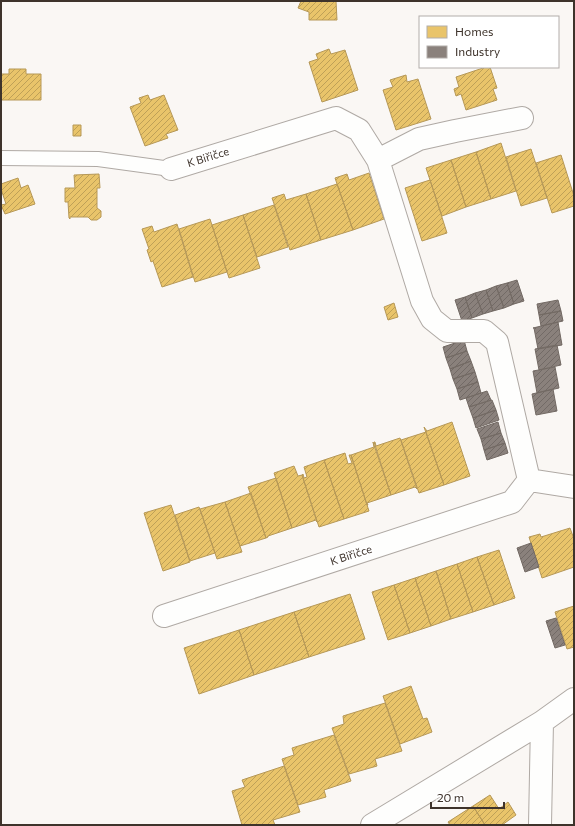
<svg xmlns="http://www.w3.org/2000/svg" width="575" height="826" font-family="Commissioner,sans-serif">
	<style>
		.homes { fill: url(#homes-hatch); stroke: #b69857 }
		.industry { fill: url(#industry-hatch); stroke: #736a64 }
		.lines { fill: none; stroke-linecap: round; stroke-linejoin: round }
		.lane-casing { stroke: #afa9a4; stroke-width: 16 }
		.street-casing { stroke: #afa9a4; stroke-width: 24 }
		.lane { stroke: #fefefd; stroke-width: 14 }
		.street { stroke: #fefefd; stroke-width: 22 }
		.labels { text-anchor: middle; stroke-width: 4; stroke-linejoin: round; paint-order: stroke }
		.street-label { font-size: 11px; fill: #3e332b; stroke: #fff }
	</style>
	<defs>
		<pattern id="homes-hatch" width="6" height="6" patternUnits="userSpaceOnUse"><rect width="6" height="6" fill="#e9c46a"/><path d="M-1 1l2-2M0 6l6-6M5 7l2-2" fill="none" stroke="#bea057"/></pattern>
		<pattern id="industry-hatch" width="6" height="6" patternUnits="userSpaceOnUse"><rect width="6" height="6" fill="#8a817c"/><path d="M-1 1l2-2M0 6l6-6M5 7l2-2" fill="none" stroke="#726a66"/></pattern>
	</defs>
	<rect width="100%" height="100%" fill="#faf7f4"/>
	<path class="homes" d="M301 1H336L337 20H309V12L298 8Z
		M329 49 331 54 345 50 358 90 322 102 309 62 318 59 316 54Z
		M486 67H490L497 88 493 89 497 100 466 110 461 94 456 96 454 89 459 87 456 77Z
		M9 69H26V74H41V100H1V74H9Z
		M406 75 407 82 418 79 431 119 396 130 383 90 393 87 390 80Z
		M148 95 150 100 164 95 178 130 166 134 168 138 145 146 130 107 141 103 139 98Z
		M73 125H81V136H73Z
		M501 143 516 191 491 199 476 152Z
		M531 149 547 198 521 206 506 157Z
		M476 152 491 199 466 207 451 160Z
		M561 155 574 196V206L552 213 536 163Z
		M451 160 466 207 442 216 426 168Z
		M369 173 384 219 353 230 335 178 347 174 349 180Z
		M99 174 100 188H97V208L101 211V217L97 220H91L88 217H70V219L69 218 68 202H65V188H75L74 175Z
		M18 178 21 188 28 185 35 204 5 214 1 205 6 204 1 189V184Z
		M430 180 447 233 422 241 405 188Z
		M337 184 353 230 321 240 306 194Z
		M284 194 286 200 306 194 321 240 290 250 272 198Z
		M274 205 288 247 257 257 243 215Z
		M243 215 260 268 229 278 212 225Z
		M210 219 227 272 195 282 179 229Z
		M177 224 193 277 162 287 153 261 151 262 147 250 149 249 142 229 152 226 154 232Z
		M394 303 398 317 388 320 384 307Z
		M452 422 470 476 444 485 424 427 427 431Z
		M426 432 444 485 419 493 401 440Z
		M400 438 417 489 415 487 391 495 374 442H375L376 446Z
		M373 442 391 495 367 503 368 505H367L351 455 374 447Z
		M345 453 348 464 352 463 349 455H351L369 511 344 519 324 460Z
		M324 460 344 519 319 527 302 475 303 474 304 478 307 477 304 467Z
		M294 466 298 476 302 475 317 522 316 520 292 528 274 473Z
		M276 478 292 528 268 536V537L266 538 248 487Z
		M251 493 266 538 240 546 225 502Z
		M225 502 242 552 217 559 200 509Z
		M171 505 190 562 163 571 144 513Z
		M199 507 215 553 190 561 175 515Z
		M570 528 574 539V567L542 578 529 537 540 534 541 537Z
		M499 550 515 598 494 605 477 557Z
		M477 557 494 605 473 612 457 564Z
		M457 564 473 612 451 619 436 571Z
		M436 571 451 619 431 626 415 578Z
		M415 578 431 626 410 633 394 585Z
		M394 585 410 633 388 640 372 592Z
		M350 594 365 639 309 657 294 612Z
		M574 606V647L567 649 555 612Z
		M294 612 309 657 254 675 239 630Z
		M239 630 254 675 199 694 184 648Z
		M411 686 423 719 427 718 432 732 400 744 383 696Z
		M385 703 402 751 375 759 377 766 349 774 332 728 344 724 343 716Z
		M334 735 351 781 324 790 326 797 298 805 282 759 294 755 292 748Z
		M284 766 300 812 273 820 275 825H242L232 791 245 787 242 780Z
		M490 795 499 809 508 802 516 815 502 825H485L473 806Z
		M473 806 485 825H450L448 822Z"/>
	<path class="industry" d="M517 280 524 301 514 304 507 283Z
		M507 283 514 304 504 308 496 286Z
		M496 286 504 308 493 311 486 290Z
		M486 290 493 311 483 314 475 293Z
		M475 293 483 314 472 318 465 297Z
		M465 297 472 318 462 321 455 300Z
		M558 300 561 311 539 315 537 304Z
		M561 311 563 321 541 326 539 315Z
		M558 322 562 345 538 349 534 328H533Z
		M464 340 467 351 446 358 443 347Z
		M557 345 561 365 539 370 535 349Z
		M467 351 471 361 450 369 446 358Z
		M471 361 475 372 453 379 450 369Z
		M555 367 559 388 537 393 533 371Z
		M475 372 478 382 457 389 453 379Z
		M478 382 481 393 460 400 457 389Z
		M553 389 557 411 536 415 532 394Z
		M487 391 491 400 469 407 466 398Z
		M492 400 496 410 473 418 469 407Z
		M496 410 499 420 476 428 473 418Z
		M498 422 501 433 481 439 477 429Z
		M501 433 505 443 484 450 481 439Z
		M505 443 508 453 487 460 484 450Z
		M531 543 539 567 525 572 517 548Z
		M556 618 565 645 555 648 546 621Z"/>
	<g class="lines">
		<g class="lane-casing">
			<path id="lane" d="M1 158 98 159 171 169"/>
		</g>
		<g class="street-casing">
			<path id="street" d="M378 160 419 139 455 131 522 118
				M171 169 336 118 359 130 378 160 422 301 432 319 447 331H484L497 342 529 480
				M164 616 512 502 529 480 574 487
				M372 825 542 722 574 699
				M540 825 542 722"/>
		</g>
		<use href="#lane" class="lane"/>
		<use href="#street" class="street"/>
	</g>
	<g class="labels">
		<g class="street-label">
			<text transform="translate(208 157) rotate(-17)" y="4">K Biřičce</text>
			<text transform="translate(351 555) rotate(-18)" y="4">K Biřičce</text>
		</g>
	</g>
	<rect width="575" height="826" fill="none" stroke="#3e332b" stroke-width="4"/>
	<rect x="419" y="16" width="140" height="52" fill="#ffffff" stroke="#b2adaa"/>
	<rect x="427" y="26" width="20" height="12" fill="#e9c46a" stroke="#b2adaa"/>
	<text x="455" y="36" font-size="12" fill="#3e332b">Homes</text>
	<rect x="427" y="46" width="20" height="12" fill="#8a817c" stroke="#b2adaa"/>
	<text x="455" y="56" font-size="12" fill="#3e332b">Industry</text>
	<path d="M431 802v6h73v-6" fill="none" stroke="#3e332b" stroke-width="2"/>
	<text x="437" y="802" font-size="12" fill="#3e332b" stroke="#ffffff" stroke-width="3" paint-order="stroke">20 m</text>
</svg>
